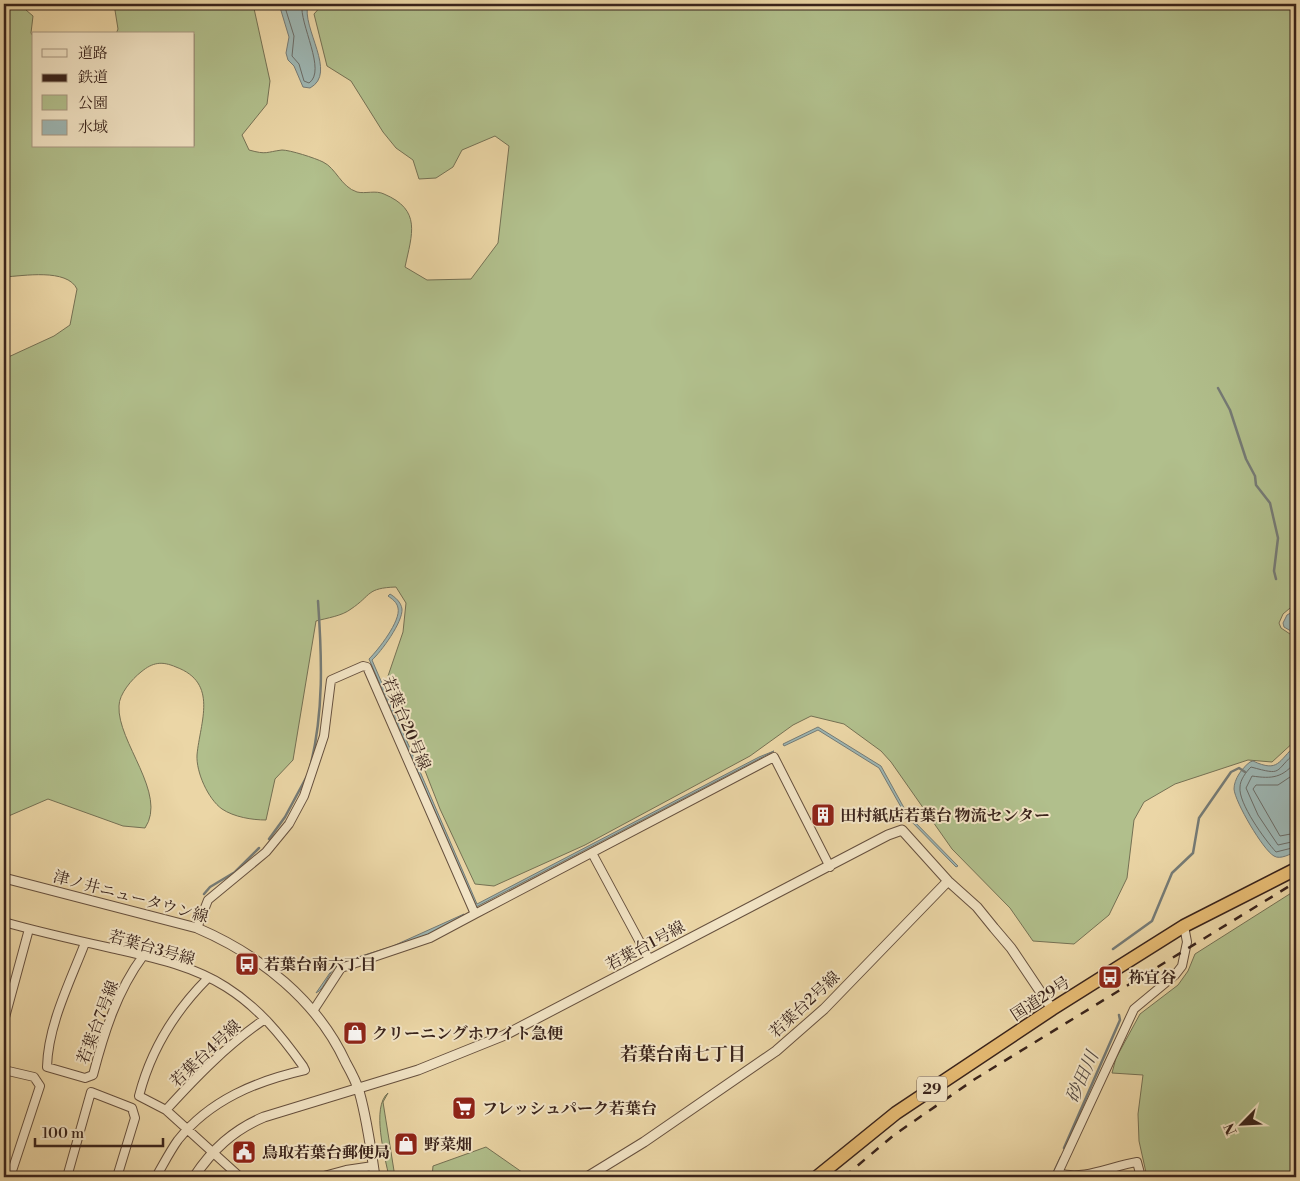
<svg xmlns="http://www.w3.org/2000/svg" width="1300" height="1181" font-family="'Libre Bodoni','Noto Serif JP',serif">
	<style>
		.green { fill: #b1bf8c; stroke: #757154 }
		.water { fill: #9db6b3; stroke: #757b76 }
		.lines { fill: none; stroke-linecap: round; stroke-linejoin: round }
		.shore { stroke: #6b6c67; stroke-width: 1 }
		.stream { stroke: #757b76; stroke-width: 2.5 }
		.minor-casing { stroke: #66503e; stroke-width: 10 }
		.tertiary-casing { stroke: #66503e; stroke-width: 11 }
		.trunk-casing { stroke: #39231b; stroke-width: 15 }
		.minor { stroke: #f2e4c5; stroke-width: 8 }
		.tertiary { stroke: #f2e4c5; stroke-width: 9 }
		.trunk { stroke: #e6bb73; stroke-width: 12 }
		.rail { stroke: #39231b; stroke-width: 2.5; stroke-dasharray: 9 9; stroke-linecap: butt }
		.labels { text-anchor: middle; stroke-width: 4; stroke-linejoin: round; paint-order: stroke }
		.shield { fill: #f2e4c5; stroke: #705d4e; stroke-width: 1 }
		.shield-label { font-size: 15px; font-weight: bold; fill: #39231b }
		.street-label { font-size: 16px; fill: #39231b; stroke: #f2e4c5 }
		.poi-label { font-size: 16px; font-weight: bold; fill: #39231b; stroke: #f2e4c5; text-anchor: start }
		.neighbourhood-label { font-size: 18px; font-weight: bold; fill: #39231b; stroke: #f2e4c5 }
		.water-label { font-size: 18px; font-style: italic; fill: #524841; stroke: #f2e4c5 }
	</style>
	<rect width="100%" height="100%" fill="#ebd6a6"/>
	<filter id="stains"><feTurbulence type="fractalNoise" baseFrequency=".004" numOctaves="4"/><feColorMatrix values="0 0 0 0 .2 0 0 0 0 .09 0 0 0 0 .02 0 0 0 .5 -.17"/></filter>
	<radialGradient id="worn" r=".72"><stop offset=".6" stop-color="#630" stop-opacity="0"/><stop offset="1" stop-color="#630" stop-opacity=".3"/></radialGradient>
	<path class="green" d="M6 4H26V10L33 16 31 33 34 38V146H194V34H116L118 29 114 4H253L270 81 267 104 242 135 249 150C267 155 266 152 282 150 290 150 315 158 323 162 336 168 341 187 357 192 365 194 376 190 384 194 422 210 412 234 405 267L427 280 471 279 498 243 509 146 495 136 462 150 453 167 436 178 419 179 413 160 396 148 383 132 351 81 327 66 314 14 323 4H1296V603L1283 614 1279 623 1281 628 1296 638V740L1272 762 1248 760 1175 784 1144 802 1134 820 1127 878 1109 915 1074 944 1033 941 1010 908 952 849 891 762 881 751 844 724 811 716 793 725 750 756 585 845 494 886 475 884 440 809 388 676 403 632 406 603 396 587C366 588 372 595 351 609 342 616 327 618 316 621L293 760 275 779 266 820C252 820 234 817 222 809 208 799 196 772 197 755 200 722 219 683 176 667 162 661 153 662 141 672 132 679 119 694 119 706 117 742 168 794 145 828L123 826 48 799 4 818V359L54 336 70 325 77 289C67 268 23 276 4 277V5Z
		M1296 890V1177L1268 1175 1147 1177 1139 1141 1138 1114 1143 1075 1112 1073 1116 1058 1140 1014 1178 985 1188 971 1195 954Z
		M388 1093 383 1102 395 1177H389C385 1157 371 1107 388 1093Z
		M486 1147 529 1177H432L433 1166Z"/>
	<path class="water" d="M279 4H308C301 28 338 73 310 88L303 87 294 66 288 60 286 53 289 37Z
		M390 594C395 597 401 602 402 609 403 622 381 652 372 660L477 904 759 757 774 751 476 907 369 659C378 650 401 621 398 608 397 602 392 599 388 596Z
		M1296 610V634L1284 627 1283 623 1287 615Z
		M818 727 881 766 908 815 958 866 956 867 906 816 879 768 818 730 784 746 783 744Z
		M1296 745V851C1291 854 1280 860 1274 856 1263 850 1235 802 1234 789 1234 779 1242 768 1250 762L1253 761C1279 773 1278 761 1296 745Z
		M464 914C450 932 364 955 340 965 328 969 326 989 316 993L336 964 393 946Z"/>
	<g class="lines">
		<path class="shore" d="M284 4 294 36 292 56 299 64 304 81 309 83C327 71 299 24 302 4
			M1296 752C1273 772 1284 776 1251 767 1246 772 1240 780 1240 787 1238 803 1265 840 1276 852L1296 847
			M1296 761C1283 778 1272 779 1252 776L1246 788 1258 815 1278 845 1296 841
			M1296 773 1278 785H1256L1253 789 1280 836 1296 833"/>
		<path class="stream" d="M1069 4H1082
			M1218 388 1230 410 1246 459 1255 476 1256 485 1270 503 1278 538 1274 571 1276 579
			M310 768C324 712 322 658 318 601
			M269 839 285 817 307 776
			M204 894 210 887 235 872 259 848
			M1113 949 1152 921 1172 873 1193 853 1199 818 1231 772 1239 768 1245 772
			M1064 1148 1120 1020 1119 1015
			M1054 1172 1061 1157"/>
		<g class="minor-casing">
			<path id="minor" d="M592 853 649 959
				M475 914 774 757 830 867
				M4 922C39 932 75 940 111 948 150 957 192 965 226 987 258 1007 281 1035 303 1066L305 1070C256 1081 210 1100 178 1140 170 1151 163 1165 156 1177
				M197 928 208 900 266 852 289 824 304 796 324 736 331 680 363 666 367 667 475 914 430 938 341 968 313 1011
				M85 943C70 982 48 1025 47 1067L85 1078 93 1075C104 1033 117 991 143 956
				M208 978C174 1012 151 1049 139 1096L166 1110 240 1177
				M4 1021 29 929
				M4 1070 34 1077 40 1086 10 1177
				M166 1110C197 1076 227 1045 265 1019
				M1058 1173C1084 1181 1111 1166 1137 1162L1141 1177
				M67 1177 91 1092 132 1108 135 1118 117 1177
				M320 1177 346 1170 373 1166
				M1056 1177 1134 1009 1175 975 1182 966 1187 942 1184 926"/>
		</g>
		<g class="tertiary-casing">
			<path id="tertiary" d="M4 878 197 928C260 955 317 1000 346 1063 351 1072 356 1081 359 1091 367 1119 371 1149 375 1177
				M194 1177C212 1150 233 1130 264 1117L418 1070 505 1035 888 835 902 830 948 881 977 907 994 928 1011 948 1052 1009
				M587 1177 644 1142 776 1051 824 1009 948 881"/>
		</g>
		<g class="trunk-casing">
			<path id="trunk" d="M817 1177 896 1113 1052 1009 1184 926 1296 869"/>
		</g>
		<use href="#minor" class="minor"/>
		<use href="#tertiary" class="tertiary"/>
		<use href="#trunk" class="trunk"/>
		<path class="rail" d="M844 1177 894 1135 975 1079 1296 882"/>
	</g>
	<defs>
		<g id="building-square" transform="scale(1.25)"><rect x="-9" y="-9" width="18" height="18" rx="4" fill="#8f2418" stroke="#f2e4c5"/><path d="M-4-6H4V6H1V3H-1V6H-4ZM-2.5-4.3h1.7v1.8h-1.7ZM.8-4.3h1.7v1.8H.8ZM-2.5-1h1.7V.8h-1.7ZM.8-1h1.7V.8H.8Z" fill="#fff"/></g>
		<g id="bus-square" transform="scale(1.25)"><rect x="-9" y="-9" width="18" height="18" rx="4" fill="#8f2418" stroke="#f2e4c5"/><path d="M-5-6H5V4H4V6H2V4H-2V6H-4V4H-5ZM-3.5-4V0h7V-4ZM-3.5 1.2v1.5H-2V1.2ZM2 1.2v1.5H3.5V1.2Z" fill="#fff"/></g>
		<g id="shop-square" transform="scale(1.25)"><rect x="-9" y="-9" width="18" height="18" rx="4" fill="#8f2418" stroke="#f2e4c5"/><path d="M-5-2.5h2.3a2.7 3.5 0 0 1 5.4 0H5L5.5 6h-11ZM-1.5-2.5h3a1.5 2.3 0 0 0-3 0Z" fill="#fff"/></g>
		<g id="supermarket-square" transform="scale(1.25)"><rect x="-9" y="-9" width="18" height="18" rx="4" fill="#8f2418" stroke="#f2e4c5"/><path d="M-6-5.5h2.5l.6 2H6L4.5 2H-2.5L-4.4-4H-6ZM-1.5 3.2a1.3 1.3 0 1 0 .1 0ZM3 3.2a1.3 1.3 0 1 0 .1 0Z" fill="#fff"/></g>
		<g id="civic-square" transform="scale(1.25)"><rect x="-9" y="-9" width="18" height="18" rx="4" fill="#8f2418" stroke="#f2e4c5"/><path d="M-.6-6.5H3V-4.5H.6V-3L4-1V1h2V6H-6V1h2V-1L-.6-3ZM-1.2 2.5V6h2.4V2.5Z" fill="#fff"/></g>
	</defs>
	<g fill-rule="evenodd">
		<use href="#building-square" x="823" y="815"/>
		<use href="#bus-square" x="247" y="964"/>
		<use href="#bus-square" x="1110" y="977"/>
		<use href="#shop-square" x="355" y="1033"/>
		<use href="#supermarket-square" x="464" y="1108"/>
		<use href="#shop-square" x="406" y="1144"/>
		<use href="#civic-square" x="244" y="1152"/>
	</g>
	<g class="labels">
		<rect class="shield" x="917" y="1076.5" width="30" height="25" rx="4"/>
		<g class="shield-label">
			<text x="932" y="1094">29</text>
		</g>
		<g class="street-label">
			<text transform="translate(407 723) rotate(67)" y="6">若葉台20号線</text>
			<text transform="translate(131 896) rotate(15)" y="6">津ノ井ニュータウン線</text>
			<text transform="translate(645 945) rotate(-28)" y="6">若葉台1号線</text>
			<text transform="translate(152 947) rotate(16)" y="6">若葉台3号線</text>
			<text transform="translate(1040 998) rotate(-33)" y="6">国道29号</text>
			<text transform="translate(804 1004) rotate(-43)" y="6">若葉台2号線</text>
			<text transform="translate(97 1022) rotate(-69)" y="6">若葉台7号線</text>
			<text transform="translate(205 1053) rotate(-43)" y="6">若葉台4号線</text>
		</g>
		<g class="poi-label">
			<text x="840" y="821">田村紙店若葉台 物流センター</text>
			<text x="264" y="970">若葉台南六丁目</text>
			<text x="1128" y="983">祢宜谷</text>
			<text x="372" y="1039">クリーニングホワイト急便</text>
			<text x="482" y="1114">フレッシュパーク若葉台</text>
			<text x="424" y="1150">野菜畑</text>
			<text x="262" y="1158">鳥取若葉台郵便局</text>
		</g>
		<g class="neighbourhood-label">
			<text x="683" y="1060">若葉台南七丁目</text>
		</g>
		<g class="water-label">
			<text transform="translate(1082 1077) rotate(-66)" y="6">砂田川</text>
		</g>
	</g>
	<rect width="1300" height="1181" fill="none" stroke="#ebd6a6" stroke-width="20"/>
	<rect x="5" y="5" width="1290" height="1171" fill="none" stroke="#39231b" stroke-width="2.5"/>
	<rect x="10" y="10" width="1280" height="1161" fill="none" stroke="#39231b"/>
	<rect x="32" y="32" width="162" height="115" fill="#f2e4c5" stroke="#a89781"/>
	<rect x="42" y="49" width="25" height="8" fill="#f2e4c5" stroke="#a89781"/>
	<text x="78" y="58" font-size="15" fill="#39231b">道路</text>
	<rect x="42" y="74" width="25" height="8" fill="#39231b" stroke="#a89781"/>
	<text x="78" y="82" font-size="15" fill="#39231b">鉄道</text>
	<rect x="42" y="95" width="25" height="15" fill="#b1bf8c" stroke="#a89781"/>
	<text x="78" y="108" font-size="15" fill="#39231b">公園</text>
	<rect x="42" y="120" width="25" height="15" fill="#9db6b3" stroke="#a89781"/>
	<text x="78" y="132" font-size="15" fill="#39231b">水域</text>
	<g transform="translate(1242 1124) rotate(246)" stroke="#f2e4c5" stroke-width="4" paint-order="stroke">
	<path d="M0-4L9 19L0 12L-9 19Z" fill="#39231b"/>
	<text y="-8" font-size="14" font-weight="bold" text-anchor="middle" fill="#39231b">N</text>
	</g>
	<path d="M35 1138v8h128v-8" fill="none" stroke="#39231b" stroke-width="2.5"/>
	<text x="42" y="1138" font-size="15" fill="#39231b" stroke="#f2e4c5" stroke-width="4" paint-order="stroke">100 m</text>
	<rect width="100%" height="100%" filter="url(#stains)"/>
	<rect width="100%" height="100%" fill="url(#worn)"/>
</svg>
